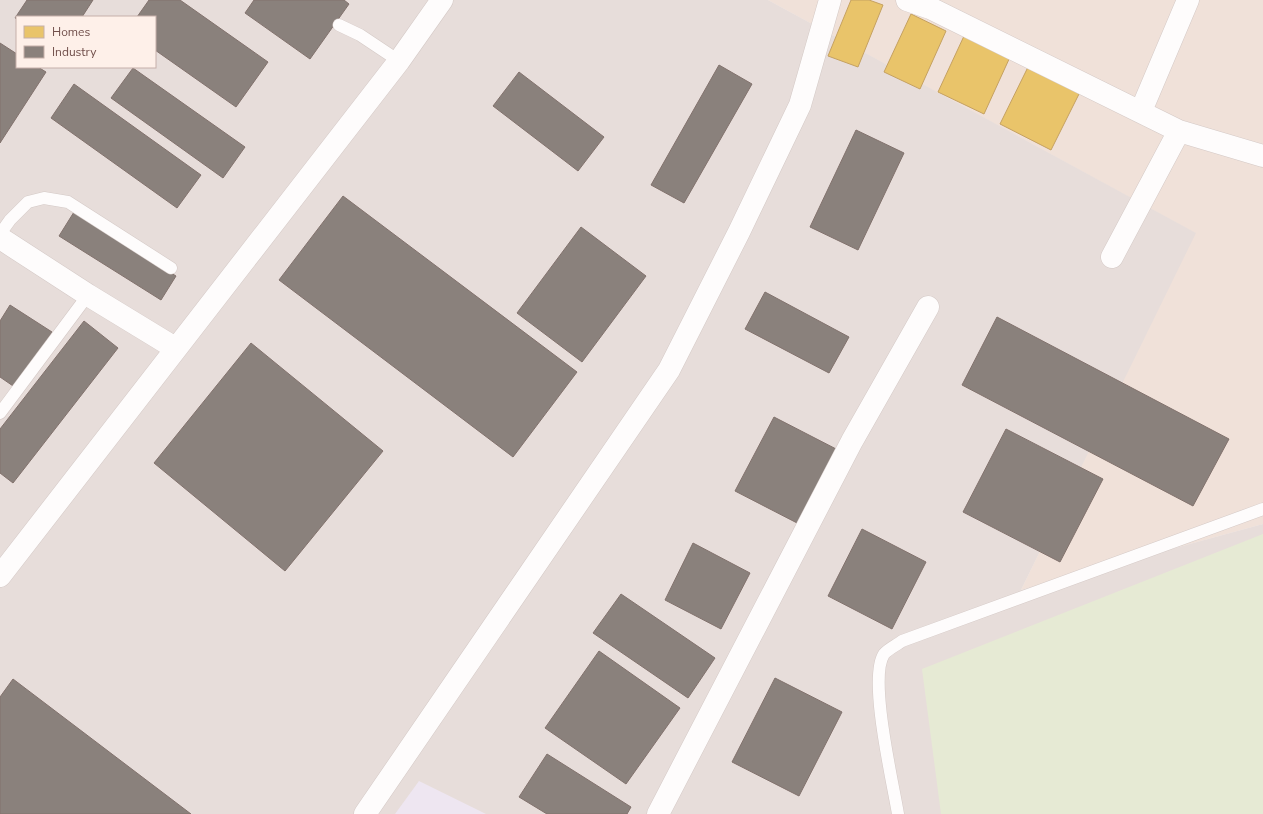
<svg xmlns="http://www.w3.org/2000/svg" width="1263" height="814" font-family="'Nunito Sans',sans-serif">
	<style>
		.residential { fill: #f0e1d9 }
		.industrial { fill: #e7ddda; fill-rule: evenodd }
		.education { fill: #eee6f1 }
		.green { fill: #e6ead4 }
		.homes { fill: #e9c46a; stroke: #c5a161 }
		.industry { fill: #8a817c; stroke: #82726d }
		.lines { fill: none; stroke-linecap: round; stroke-linejoin: round }
		.service-casing { stroke: #d4c9c6; stroke-width: 13 }
		.minor-casing { stroke: #d4c9c6; stroke-width: 23 }
		.tertiary-casing { stroke: #d4c9c6; stroke-width: 23 }
		.service { stroke: #fefcfc; stroke-width: 12 }
		.minor { stroke: #fefcfc; stroke-width: 22 }
		.tertiary { stroke: #fefcfc; stroke-width: 22 }
	</style>
	<rect width="100%" height="100%" fill="#f5ede9"/>
	<path class="residential" d="M768 0H1263V524L1021 590 1195 233Z"/>
	<path class="industrial" d="M0 0H768L1196 233 1021 590 1263 524V814H0ZM17 17H155V67H17Z"/>
	<path class="education" d="M419 781 486 814H395Z"/>
	<path class="green" d="M1263 534V814H941L922 669Z"/>
	<path class="homes" d="M851 0H869L883 5 858 67 828 56Z
		M911 14 946 31 920 89 884 72Z
		M964 36 1010 57 984 114 938 92Z
		M1030 63 1082 88 1051 150 1000 124Z"/>
	<path class="industry" d="M27 0H93L82 17H17V19L15 18Z
		M149 0H180L268 62 236 107 155 50V17H137Z
		M254 0H344L349 4 310 59 245 13Z
		M0 43 17 54V67H38L46 72 0 143Z
		M719 65 752 84 684 203 651 185Z
		M133 68 245 147 223 178 111 98Z
		M519 72 604 137 578 171 493 106Z
		M74 84 201 175 177 208 51 118Z
		M856 130 904 153 858 250 810 227Z
		M343 196 577 372 513 457 279 280Z
		M74 212 176 276 161 300 59 236Z
		M581 227 646 276 582 362 517 313Z
		M765 292 849 337 829 373 745 329Z
		M10 305 52 332 16 388 0 377V321Z
		M997 317 1229 439 1193 506 962 385Z
		M84 321 118 348 13 483 0 473V429Z
		M251 343 383 451 285 571 154 463Z
		M774 417 840 451 801 525 735 491Z
		M1006 429 1103 479 1060 562 963 512Z
		M862 529 926 562 892 629 828 596Z
		M693 543 750 573 721 629 665 600Z
		M621 594 715 658 688 698 593 633Z
		M599 651 680 708 626 784 545 728Z
		M775 678 842 712 799 796 732 762Z
		M13 679 191 814H0V697Z
		M547 754 631 807 627 814H547L519 797Z"/>
	<g class="lines">
		<g class="service-casing">
			<path id="service" d="M339 25 360 35 399 61
				M0 234 10 220 28 202 44 198 68 202 171 268
				M0 413 88 295
				M898 814C893 783 868 678 884 654 888 649 897 645 902 641L1263 509"/>
		</g>
		<g class="minor-casing">
			<path id="minor" d="M907 0 930 8 1179 131 1263 156
				M1141 111 1188 0
				M0 238 88 295 175 348
				M1112 257 1179 131
				M0 576 399 61 442 0
				M658 814 852 441 928 307"/>
		</g>
		<g class="tertiary-casing">
			<path id="tertiary" d="M365 814 669 370 739 232 800 105 830 0"/>
		</g>
		<use href="#service" class="service"/>
		<use href="#minor" class="minor"/>
		<use href="#tertiary" class="tertiary"/>
	</g>
	<rect x="16" y="16" width="140" height="52" fill="#fef0e9" stroke="#c6b0aa"/>
	<rect x="24" y="26" width="20" height="12" fill="#e9c46a" stroke="#c6b0aa"/>
	<text x="52" y="36" font-size="12" fill="#714f4b">Homes</text>
	<rect x="24" y="46" width="20" height="12" fill="#8a817c" stroke="#c6b0aa"/>
	<text x="52" y="56" font-size="12" fill="#714f4b">Industry</text>
</svg>
